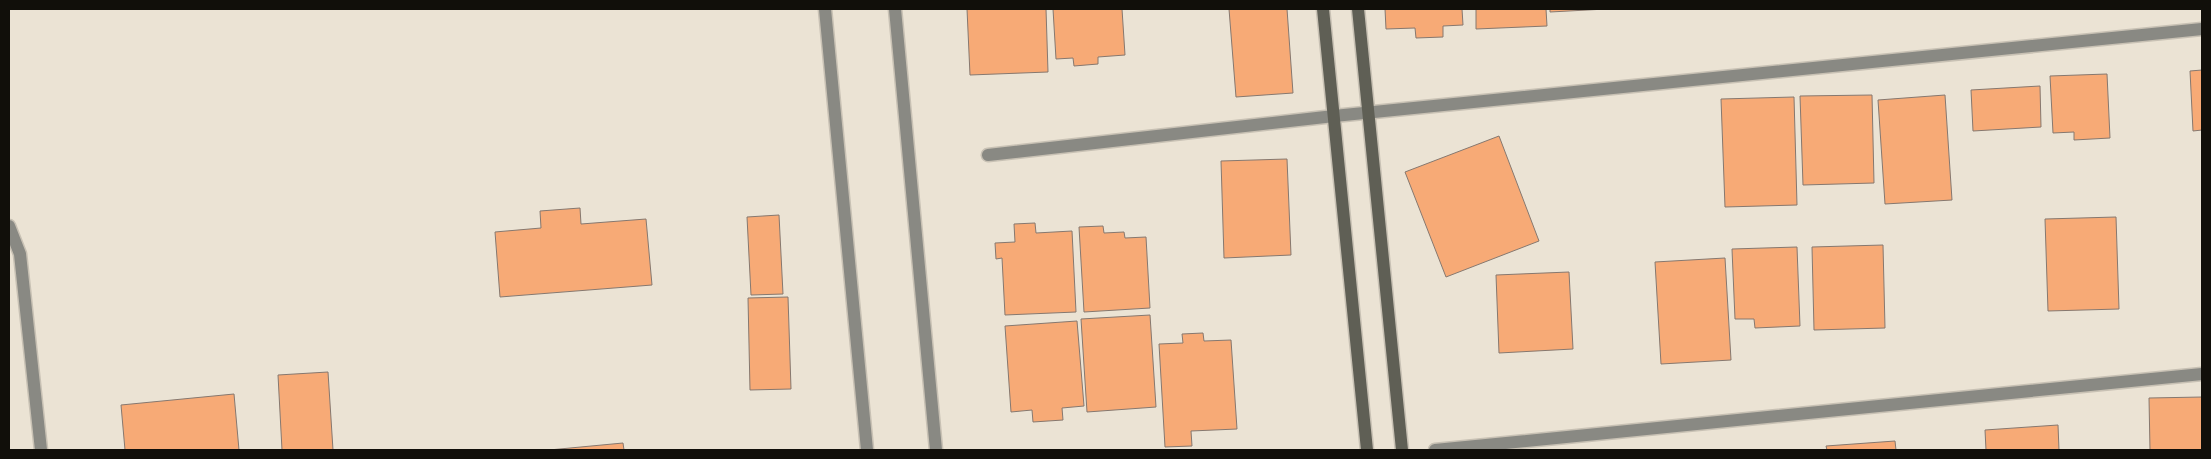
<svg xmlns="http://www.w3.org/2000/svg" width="2211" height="459" font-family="Helvetica,sans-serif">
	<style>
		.building { fill: #f7aa76; stroke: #86786f }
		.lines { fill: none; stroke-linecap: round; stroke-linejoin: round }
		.service-casing { stroke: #c8c1b4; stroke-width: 15 }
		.minor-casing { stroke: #c8c1b4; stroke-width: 15 }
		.secondary-casing { stroke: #c8c1b4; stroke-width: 15 }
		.service { stroke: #898983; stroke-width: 12 }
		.minor { stroke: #898983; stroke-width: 12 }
		.secondary { stroke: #5f5f55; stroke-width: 12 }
	</style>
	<rect width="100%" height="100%" fill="#ebe3d4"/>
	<g class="building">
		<path d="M967,9H1046L1048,72L970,75Z"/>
		<path d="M1053,9H1122L1125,55L1098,57V64L1074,66L1073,58L1056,59Z"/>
		<path d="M1229,9H1287L1293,93L1236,97Z"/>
		<path d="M1385,9H1462L1463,25L1443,26V37L1416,38L1415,28L1386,29Z"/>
		<path d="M1476,9H1546L1547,26L1476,29Z"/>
		<path d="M1550,9H1606L1550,12Z"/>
		<path d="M2202,70V130L2193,131L2190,71Z"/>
		<path d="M2107,74L2110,138L2074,140V132L2053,133L2050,76Z"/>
		<path d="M2040,86L2041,127L1973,131L1971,90Z"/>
		<path d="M1872,95L1874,183L1803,185L1800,96Z"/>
		<path d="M1945,95L1952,200L1885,204L1878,100Z"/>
		<path d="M1794,97L1797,205L1725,207L1721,99Z"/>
		<path d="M1499,136L1539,241L1446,277L1405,172Z"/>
		<path d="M1287,159L1291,255L1224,258L1221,161Z"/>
		<path d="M580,208L581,224L646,219L652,285L500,297L495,232L541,228L540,211Z"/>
		<path d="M779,215L783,294L751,295L747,217Z"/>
		<path d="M2116,217L2119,309L2048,311L2045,219Z"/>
		<path d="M1035,223L1036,233L1072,231L1076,312L1005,315L1002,258L996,259L995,243L1015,242L1014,224Z"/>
		<path d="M1103,226L1104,233L1124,232L1125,238L1146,237L1150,308L1084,312L1079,227Z"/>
		<path d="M1883,245L1885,328L1814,330L1812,247Z"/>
		<path d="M1797,247L1800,326L1755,328L1754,319H1735L1732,249Z"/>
		<path d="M1725,258L1731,360L1661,364L1655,262Z"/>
		<path d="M1569,272L1573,349L1499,353L1496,275Z"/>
		<path d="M788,297L791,389L750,390L748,298Z"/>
		<path d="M1150,315L1156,407L1087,412L1081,319Z"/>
		<path d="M1077,321L1084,406L1062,408L1063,420L1033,422L1032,410L1011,412L1005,326Z"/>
		<path d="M1203,333L1204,341L1231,340L1237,429L1191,431L1192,446L1165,447L1159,344L1183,343L1182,334Z"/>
		<path d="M328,372L333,450H282L278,375Z"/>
		<path d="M234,394L239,450H125L121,405Z"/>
		<path d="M2202,397V450H2150L2149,398Z"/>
		<path d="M2058,425L2059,450H1986L1985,430Z"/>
		<path d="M1895,441L1896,450H1827L1826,446Z"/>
		<path d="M623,443L624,450H549Z"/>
	</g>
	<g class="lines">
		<defs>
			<path id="service" d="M9,226L20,254L41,450"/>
			<g id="minor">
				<path d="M825,9L867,450"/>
				<path d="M895,9L936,450"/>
				<path d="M988,155L1334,116L2202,29"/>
				<path d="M1435,450L2202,374"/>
			</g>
			<g id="secondary">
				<path d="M1323,9L1367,450"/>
				<path d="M1358,9L1402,450"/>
			</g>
		</defs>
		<use href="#service" class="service-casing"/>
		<use href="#minor" class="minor-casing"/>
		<use href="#secondary" class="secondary-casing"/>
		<use href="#service" class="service"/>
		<use href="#minor" class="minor"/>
		<use href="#secondary" class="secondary"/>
	</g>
	<rect width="2211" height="459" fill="none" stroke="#110f0a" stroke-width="20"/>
</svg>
